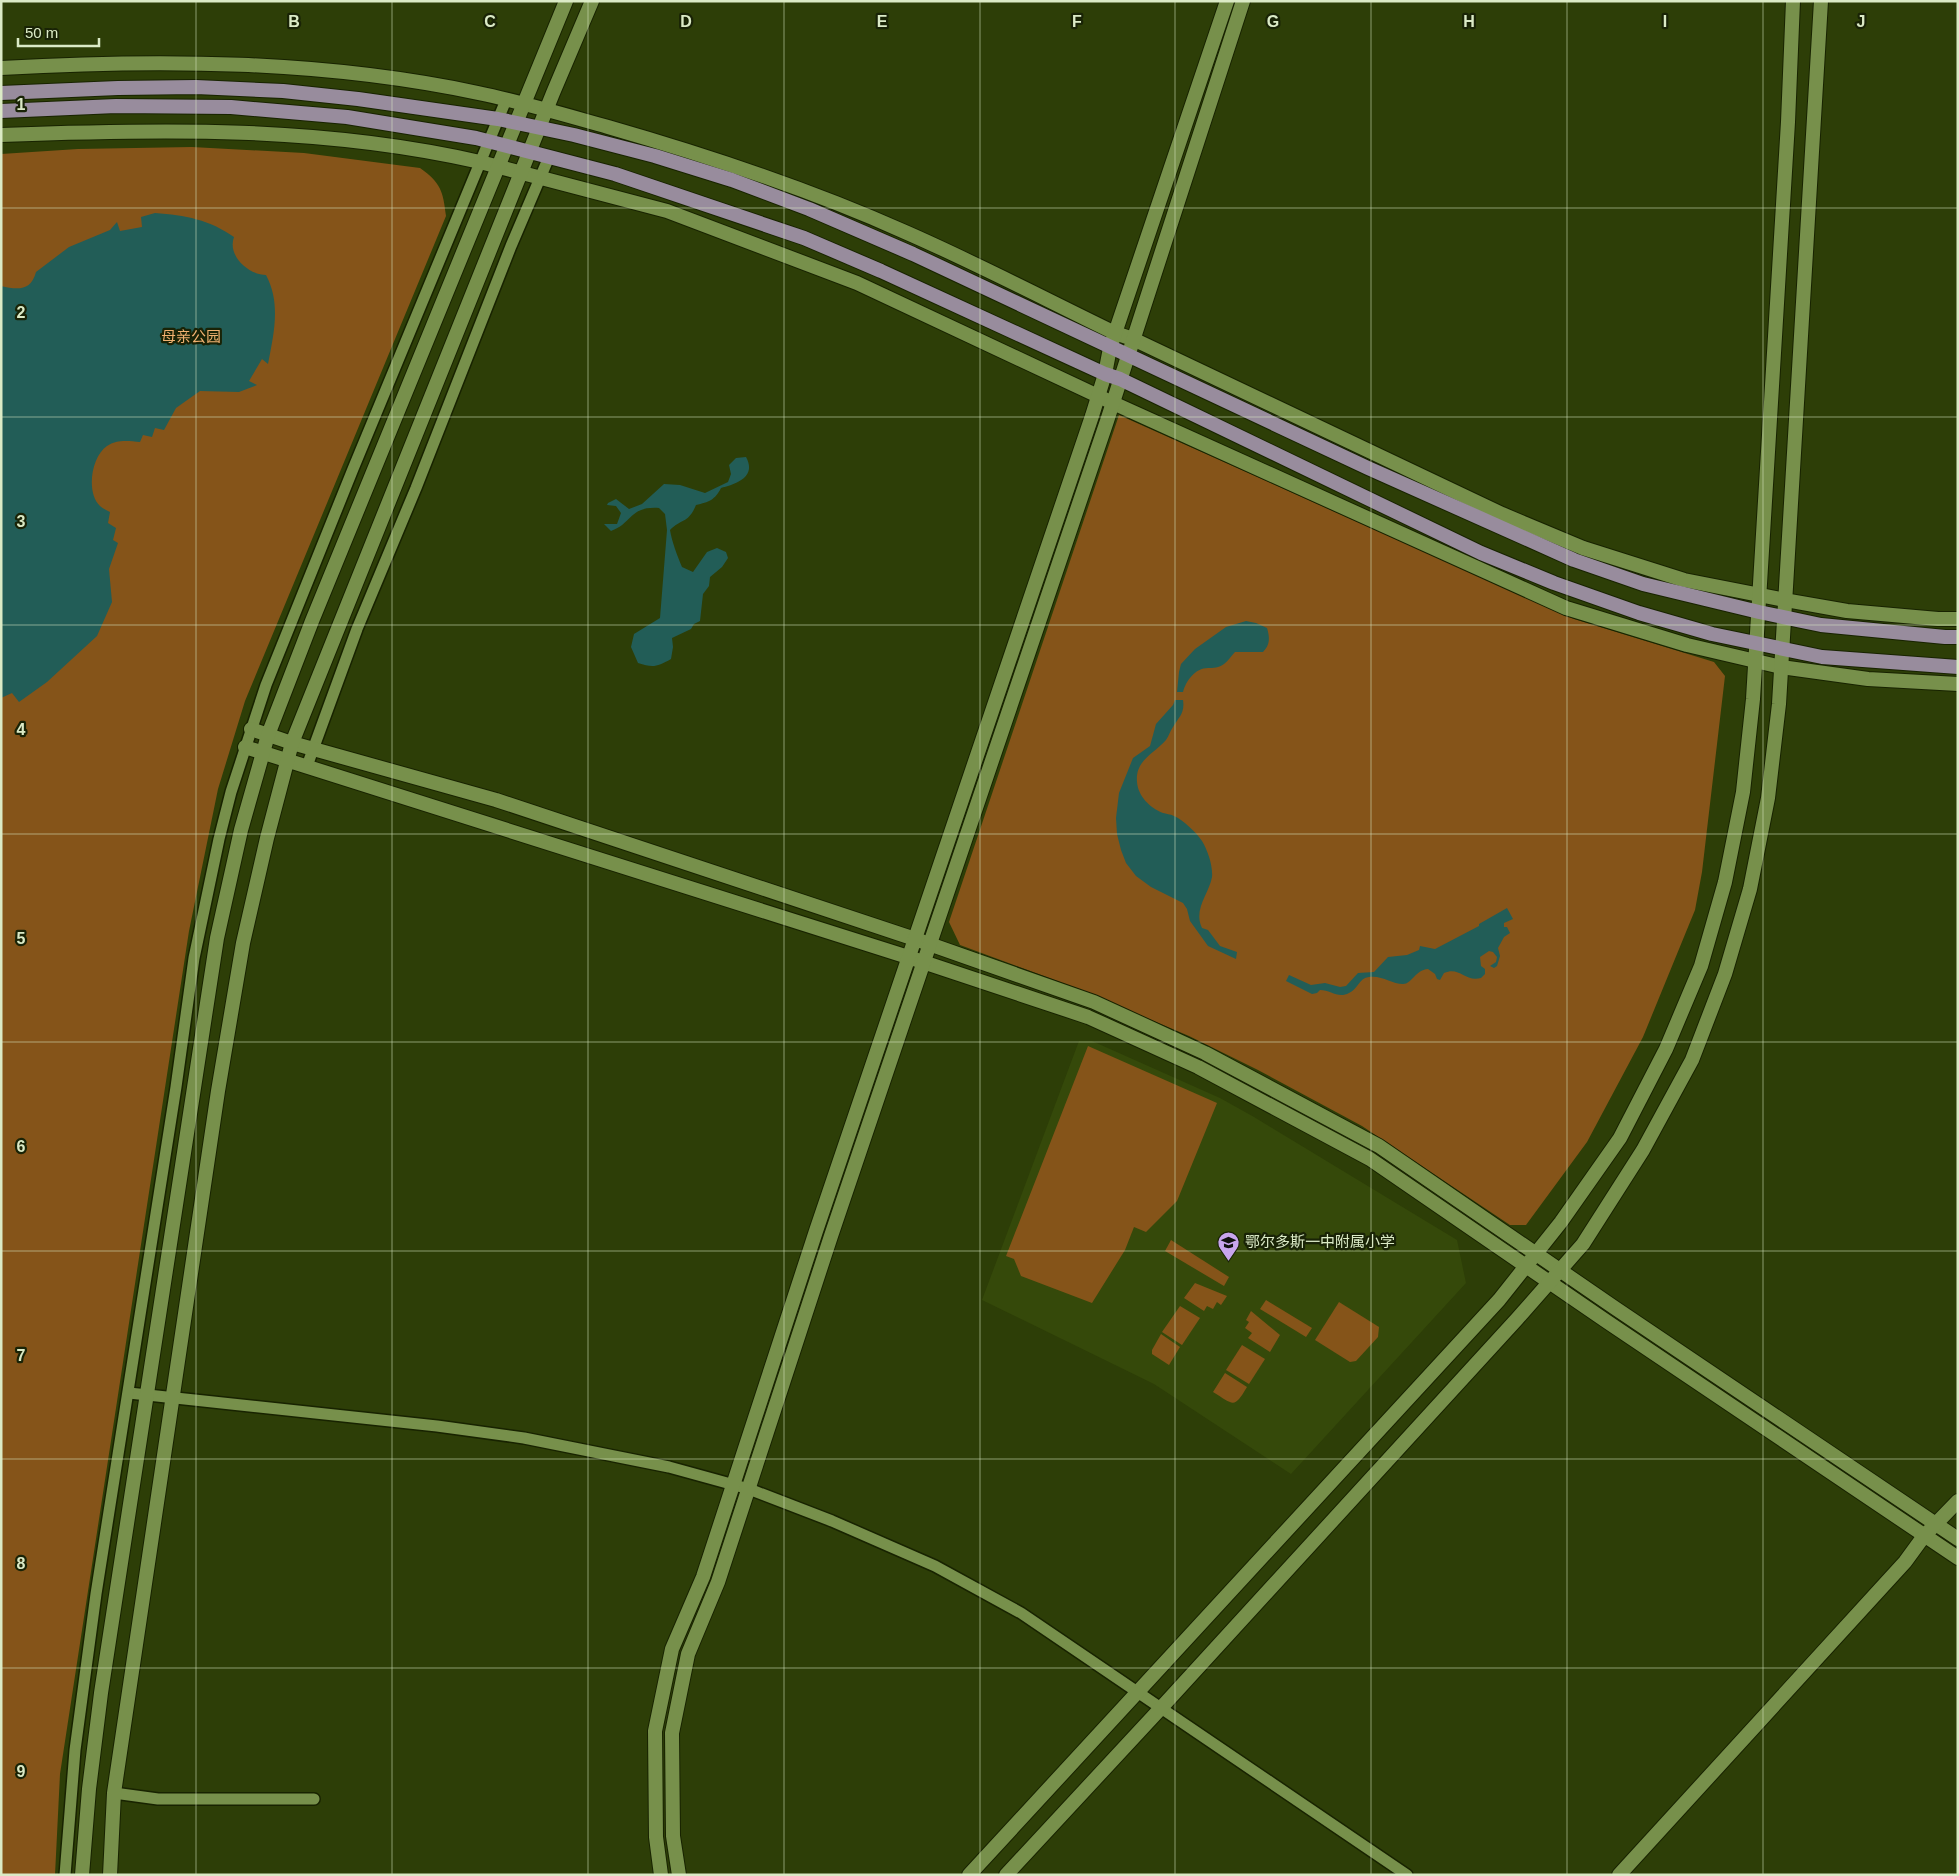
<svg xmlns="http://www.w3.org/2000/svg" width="1959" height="1876" font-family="Arial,'Noto Sans SC',sans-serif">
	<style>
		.built { fill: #35490a }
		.green { fill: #855419 }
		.water { fill: #225d57 }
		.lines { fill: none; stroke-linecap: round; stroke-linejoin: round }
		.minor-casing { stroke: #182300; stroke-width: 14 }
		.tertiary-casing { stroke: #182300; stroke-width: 16 }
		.primary-casing { stroke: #182300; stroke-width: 16 }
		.minor { stroke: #77904b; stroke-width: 11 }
		.tertiary { stroke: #77904b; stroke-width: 14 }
		.primary { stroke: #988c9d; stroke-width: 14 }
		.grid { fill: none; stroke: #dbeac6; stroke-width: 1; stroke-opacity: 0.55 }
		.labels { text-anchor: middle; stroke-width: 4.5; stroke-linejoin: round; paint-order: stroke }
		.park-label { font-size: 15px; fill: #f1b271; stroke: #192306 }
		.poi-label { font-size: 15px; fill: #dbeac6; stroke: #192306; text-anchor: start }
		.grid-label { font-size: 16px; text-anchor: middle; font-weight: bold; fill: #dbeac6; stroke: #192306; stroke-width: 4.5; stroke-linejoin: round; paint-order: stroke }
	</style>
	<rect width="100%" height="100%" fill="#2d3e07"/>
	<path class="built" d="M1079,1041H1092L1220,1098L1254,1117L1457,1240L1466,1283L1291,1474L1154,1384L982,1300Z"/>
	<g class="green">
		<path d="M192,147L304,153L420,168C441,183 443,191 446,216L245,701L218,789L189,931L60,1774L55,1875H1V154L78,149Z"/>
		<path d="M1119,415L1574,619L1714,662L1725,676L1702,872L1695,910L1643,1037L1587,1142L1526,1225H1510L1362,1126L1258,1070L1189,1036L1076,988L960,945L949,922Z"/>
		<path d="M1088,1046L1217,1103L1177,1201L1146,1232L1134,1227L1125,1250L1092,1303L1021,1276L1014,1259L1006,1256Z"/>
		<path d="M1171,1240L1229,1277L1224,1286L1165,1251Z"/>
		<path d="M1195,1283L1227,1296L1221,1305L1217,1302L1213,1309L1207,1306L1204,1311L1184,1298Z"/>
		<path d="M1266,1300L1312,1328L1306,1337L1260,1309Z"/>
		<path d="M1339,1302L1379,1327L1378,1337L1356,1361L1350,1362L1315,1340Z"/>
		<path d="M1180,1306L1200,1318L1182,1345L1162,1332Z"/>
		<path d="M1251,1311L1280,1335L1270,1352L1248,1338L1252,1333L1245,1328L1249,1322L1246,1320Z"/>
		<path d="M1161,1334L1180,1347L1169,1365L1152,1354V1350Z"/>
		<path d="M1242,1345L1265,1359L1249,1384L1226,1370Z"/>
		<path d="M1225,1373L1247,1387C1234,1409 1234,1405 1213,1392Z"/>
	</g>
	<g class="water">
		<path d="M155,213C185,215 210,220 234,237C227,256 249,275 266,275C281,303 274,333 268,364L262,359L249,381L257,385L239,392L200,391L176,408L164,430L155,428L152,437L143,435L140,442C129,441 117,439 107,446C91,457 86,493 100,506C102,508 106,510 110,512L108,523L116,528L113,540L118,543L109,569L112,602L97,636L47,682L19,702L12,693L1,698V286C18,290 31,291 36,272L69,247L110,230L117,222L120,231L142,227L141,217Z"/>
		<path d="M746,457C757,477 736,484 721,488C715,500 709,502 696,505C688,524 682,518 670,530C672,542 677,555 682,567L693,572L707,552L717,548L726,552L728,558L722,567L710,577L709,586L703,594L700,621L694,624L691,629L672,638L673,647L671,659C657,667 653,668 638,663L631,647L634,634L660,618L667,530L665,514L659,508C629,506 633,523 611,531L604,524H617L621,513L616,506L607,505L608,503L616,499L629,509L642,504L664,484L680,485L705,493L728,482L731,474L729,465L736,458Z"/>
		<path d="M1246,621L1256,623L1267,628C1270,638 1270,645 1263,652H1235C1231,656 1228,661 1224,664C1219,668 1213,668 1208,668C1195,668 1186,681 1183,692H1177L1179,672L1181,664L1195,649L1226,627Z"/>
		<path d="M1175,700H1183C1185,713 1179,717 1173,727C1170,731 1169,736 1166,740C1154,754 1135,760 1137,782C1138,796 1150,808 1163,813C1166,814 1170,814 1174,816C1183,820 1196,832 1202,841C1208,851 1213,866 1212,877C1209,894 1193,909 1202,928L1208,930L1220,946L1237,952L1236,959L1208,946L1190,921L1187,909L1183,903L1151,887L1136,876L1126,863L1121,850L1117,834L1116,818L1119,793L1133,758L1150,746L1156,724L1173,705Z"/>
		<path d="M1507,908L1513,919L1504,923V927H1507L1510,933L1504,937L1498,948L1500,956L1497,966L1494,968L1490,966L1496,962L1497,957L1493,952L1489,951L1480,957L1481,966L1485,969V974L1481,978C1464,982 1460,966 1444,973L1440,980L1437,979L1435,974L1428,969C1415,970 1412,984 1403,984C1392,984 1382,975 1369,977C1359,978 1358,989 1349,993C1338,999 1331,990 1320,990L1317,993L1312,994L1286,981L1289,975L1311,985L1325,983L1340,987L1346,986L1358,973L1374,972L1388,957L1407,955L1419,950L1420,946L1435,949L1479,926V924Z"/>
	</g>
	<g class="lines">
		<defs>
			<g id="minor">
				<path d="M307,766L357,629L416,488L511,246L549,157"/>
				<path d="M129,1393L437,1426L524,1438L669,1467L749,1489L832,1521L935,1566L1021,1613L1407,1875"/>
				<path d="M114,1793L158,1799H314"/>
				<path d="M65,1875L75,1750L96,1594L176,1087L194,958L219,839L231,792L266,685L353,469L506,100"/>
			</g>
			<g id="tertiary">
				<path d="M1,68C160,59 322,60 478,93C522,102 565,115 608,127C709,156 809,189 905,232C976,263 1045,299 1115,333L1133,339L1502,514L1583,548L1684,580L1785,600L1847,611L1938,619H1958"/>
				<path d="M1,135C162,129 322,126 480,162L667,211L857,283L1113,403L1566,608L1687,645L1781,667L1868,679L1958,684"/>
				<path d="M251,729L292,743L496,800L915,939L1094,1002L1205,1053L1379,1146L1615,1308L1958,1539"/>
				<path d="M245,747L908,957L1088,1017L1198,1067L1370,1159L1606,1321L1958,1558"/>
				<path d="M82,1875L89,1789L101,1693L217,938L241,830L268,735L312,621L566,1"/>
				<path d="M110,1875L114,1793L218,1091L243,943L267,838L292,743L553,93L592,1"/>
				<path d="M661,1875L656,1837L655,1731L672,1649L703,1577L816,1231L1092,416L1105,374L1110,348L1227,1"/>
				<path d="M679,1875L673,1836L672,1733L688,1654L718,1582L831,1236L1107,421L1243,1"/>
				<path d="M969,1875L1499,1300L1561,1222L1620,1138L1666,1049L1701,966L1725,882L1743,792L1753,699L1788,122L1793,1"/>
				<path d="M1006,1875L1161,1708L1517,1319L1583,1244L1643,1150L1692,1060L1725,974L1750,889L1768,798L1779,704L1821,1"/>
				<path d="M1619,1875L1905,1562L1924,1536L1958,1501"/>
			</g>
			<g id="primary">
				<path d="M1,93L118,88L196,87L283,91L358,99L498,119L574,135L655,156L732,180L809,209L913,254L1368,468L1574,560L1643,584L1759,612L1821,625L1945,637H1958"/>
				<path d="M1,111L116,106L231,107L347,117L476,138L615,174L804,238L881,271L1105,374L1120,379L1481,553L1554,583L1639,613L1712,634L1822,657L1958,667"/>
			</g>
		</defs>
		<use href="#minor" class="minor-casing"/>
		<use href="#tertiary" class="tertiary-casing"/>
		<use href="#primary" class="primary-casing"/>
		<use href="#minor" class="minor"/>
		<use href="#tertiary" class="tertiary"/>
		<use href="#primary" class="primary"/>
	</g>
	<path class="grid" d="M196,1V1875M392,1V1875M588,1V1875M784,1V1875M980,1V1875M1175,1V1875M1371,1V1875M1567,1V1875M1763,1V1875M1,208H1958M1,417H1958M1,625H1958M1,834H1958M1,1042H1958M1,1251H1958M1,1459H1958M1,1668H1958"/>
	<defs>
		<symbol id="school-pin" viewBox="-11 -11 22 30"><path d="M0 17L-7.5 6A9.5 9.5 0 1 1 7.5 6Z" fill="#c8a5ee" stroke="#192306"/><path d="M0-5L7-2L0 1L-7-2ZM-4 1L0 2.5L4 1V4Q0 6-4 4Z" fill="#111"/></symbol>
	</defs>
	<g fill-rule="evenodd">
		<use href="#school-pin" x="1216" y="1230" width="25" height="34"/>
	</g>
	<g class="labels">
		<g class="park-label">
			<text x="191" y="342">母亲公园</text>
		</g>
		<g class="poi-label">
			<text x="1245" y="1247">鄂尔多斯一中附属小学</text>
		</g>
	</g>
	<g class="grid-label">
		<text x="294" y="27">B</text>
		<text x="490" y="27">C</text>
		<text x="686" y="27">D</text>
		<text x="882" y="27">E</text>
		<text x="1077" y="27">F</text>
		<text x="1273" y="27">G</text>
		<text x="1469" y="27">H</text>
		<text x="1665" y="27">I</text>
		<text x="1861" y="27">J</text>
		<text x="21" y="110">1</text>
		<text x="21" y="318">2</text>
		<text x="21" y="527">3</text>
		<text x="21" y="735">4</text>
		<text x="21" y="944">5</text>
		<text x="21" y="1152">6</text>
		<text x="21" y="1361">7</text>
		<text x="21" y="1569">8</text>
		<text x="21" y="1777">9</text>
	</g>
	<rect width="1959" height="1876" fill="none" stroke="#dbeac6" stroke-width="5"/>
	<path d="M18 38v8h81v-8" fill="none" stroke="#dbeac6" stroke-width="2.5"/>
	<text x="25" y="38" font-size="15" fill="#dbeac6" stroke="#192306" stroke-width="4" paint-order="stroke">50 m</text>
</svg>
